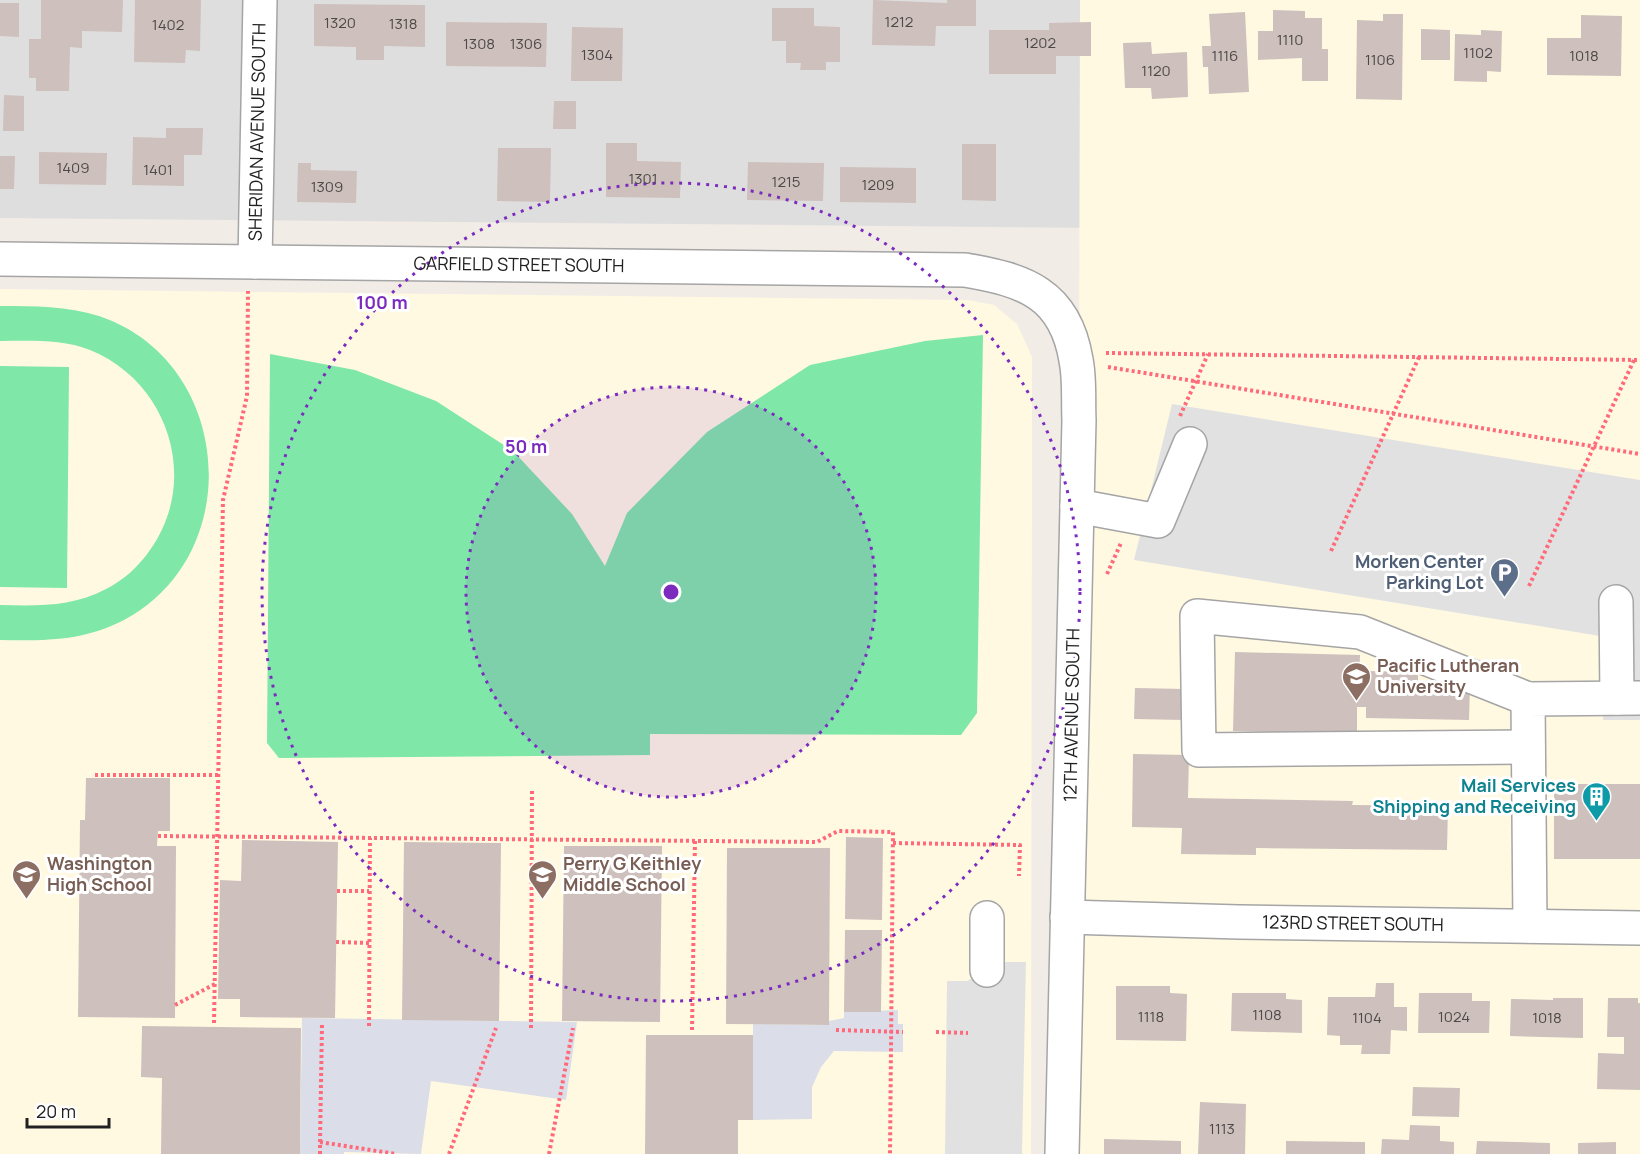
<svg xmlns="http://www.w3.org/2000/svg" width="1640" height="1154" font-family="Manrope,sans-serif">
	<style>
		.residential { fill: #dfdede }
		.education { fill: #fff9e2 }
		.pitch { fill: #7fe7a8 }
		.parking { fill: #e1e1e1 }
		.plaza { fill: #dbdde8 }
		.building { fill: #cec0bc }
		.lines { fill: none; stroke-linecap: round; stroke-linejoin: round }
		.minor-casing { stroke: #a5a5a5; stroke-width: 36 }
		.path { stroke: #ff6a7b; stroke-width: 4; stroke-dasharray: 3 3; stroke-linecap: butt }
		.minor { stroke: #fff; stroke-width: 33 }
		.ring { fill: none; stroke: #7b2cbf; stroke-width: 3; stroke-dasharray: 3 6 }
		.labels { text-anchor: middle; stroke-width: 6; stroke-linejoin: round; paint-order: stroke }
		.number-label { font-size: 15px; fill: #4c4948 }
		.street-label { font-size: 18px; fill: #212121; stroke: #fff }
		.service-label { font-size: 18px; font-weight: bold; fill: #4e5e75; stroke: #fff; text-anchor: end }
		.education-label { font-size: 18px; font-weight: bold; fill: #785e54; stroke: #fff; text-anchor: start }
		.culture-label { font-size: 18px; font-weight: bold; fill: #0d838f; stroke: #fff; text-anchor: end }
		.centre { fill: #7b2cbf; stroke: #fff; stroke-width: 3 }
		.ring-label { font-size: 18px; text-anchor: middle; font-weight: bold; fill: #7b2cbf; stroke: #fff; stroke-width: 6; stroke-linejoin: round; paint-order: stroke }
	</style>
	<rect width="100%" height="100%" fill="#f2ece7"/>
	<path class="residential" d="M0,0H1640L1112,228L0,218Z"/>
	<g class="education">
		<path d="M1080,0H1640V1154H1062L1079,420Z"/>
		<path d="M0,289L968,300L994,305L1017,324L1032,357L1031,1154H0Z"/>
	</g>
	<g class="pitch">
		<path d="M0,306C34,306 67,306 99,316C233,361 248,554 124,620C84,641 44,641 0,640V605C37,606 72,607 106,589C124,580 139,566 150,550C200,480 169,382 90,350C62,339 30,341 0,341Z"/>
		<path d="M983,335L977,713L961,735L650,734V755L279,758L267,743L270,354L355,370L436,401L513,451L572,514L605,566L627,513L707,432L810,365L925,341Z"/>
		<path d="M0,366L69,367L67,588L0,587Z"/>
	</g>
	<g class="parking">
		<path d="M1172,404L1640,480V720H1603L1606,637L1134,560Z"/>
		<path d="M1001,962H1026L1022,1154H945L947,981H967Z"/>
	</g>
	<g class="plaza">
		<path d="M898,1010V1024H903V1052L834,1051L821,1067L812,1087V1119L753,1120V1024L828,1025L829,1021L844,1018V1012Z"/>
		<path d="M302,1018L577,1022L566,1100L431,1081L421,1154L344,1152V1154H300Z"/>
	</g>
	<g class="building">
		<path d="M41,0H123L122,32L82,31V48L70,47L69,91H36V78H29V39H41Z"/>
		<path d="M135,0H201L200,51L186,50L185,63L134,62Z"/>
		<path d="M873,0L947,3V0H976V26H936L935,46L872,45Z"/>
		<path d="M0,3H19V37L0,36Z"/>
		<path d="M314,4L425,5V47L384,46V60H356V47L314,46Z"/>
		<path d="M772,8H814V26L840,27V62H826V70H800L801,63H786V41H772Z"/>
		<path d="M1273,10L1305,11V18H1322V49H1328V81H1302V58L1258,60V31H1273Z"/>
		<path d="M1245,12L1249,92L1209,94L1208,67H1203L1202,46H1211L1209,14Z"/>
		<path d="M1383,14H1403L1402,100L1356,99L1357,20L1383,21Z"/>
		<path d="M1581,15L1622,16L1621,76L1547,75V38H1581Z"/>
		<path d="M446,22L547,23L546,67L446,66Z"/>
		<path d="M1091,22V56H1056V74H989V30H1049V23Z"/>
		<path d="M572,27L623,28L622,81H571Z"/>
		<path d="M1421,29L1450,30V60H1421Z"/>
		<path d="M1481,30L1502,31L1501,72L1487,71V82L1454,81L1455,34L1481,35Z"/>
		<path d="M1151,42L1152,54L1187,52L1188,97L1152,99L1151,88H1125L1123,43Z"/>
		<path d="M4,95L24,96V131H3Z"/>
		<path d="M554,101H576V129H553Z"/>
		<path d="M166,128H203L202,155H184V186L132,185L133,137L166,138Z"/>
		<path d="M606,143H637V161L681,162L680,198L606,197Z"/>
		<path d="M962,144H996V201L962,200Z"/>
		<path d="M498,148H551L550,202L497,201Z"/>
		<path d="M39,152L107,153L106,185L39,184Z"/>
		<path d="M0,156H15L14,189H0Z"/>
		<path d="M748,162L824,163L823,201L747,200Z"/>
		<path d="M298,163H311V170L357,171L356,203L297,202Z"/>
		<path d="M840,167L916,168V203L840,202Z"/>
		<path d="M1235,652L1360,655L1359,681H1366V671L1418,672V684L1470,685L1469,720L1366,718V707H1357V734L1233,731Z"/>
		<path d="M1135,688L1185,689L1184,720L1134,719Z"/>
		<path d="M1133,754L1189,755L1188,798L1353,801L1352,805L1448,806L1447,850L1256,848V855L1181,854L1182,828L1132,827Z"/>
		<path d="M86,778H170V831H158L157,846H176L175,1018L78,1017L80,820H85Z"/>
		<rect x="1554" y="784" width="86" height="75"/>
		<path d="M846,837L883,838L882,920L845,919Z"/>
		<path d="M242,840L338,842L335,1018L240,1017V999H218L220,880L241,881Z"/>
		<path d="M404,842L501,843L499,1021L402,1020Z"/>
		<path d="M564,846H662L660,1022L562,1021Z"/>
		<path d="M727,848H830L829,1025L726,1024Z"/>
		<path d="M845,930H882L881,1012H844Z"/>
		<path d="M1376,983H1394V1007H1407V1031L1391,1030L1390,1054H1361L1362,1045H1340V1036L1327,1035L1328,997H1375Z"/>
		<path d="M1116,986H1170V993L1187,994L1186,1041L1116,1040Z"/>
		<path d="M1232,993H1286V999L1302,1000V1033L1231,1031Z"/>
		<path d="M1419,993H1472V1001H1490L1489,1033H1418Z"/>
		<path d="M1553,998H1583V1038L1510,1036L1511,999L1553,1000Z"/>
		<path d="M1608,998H1638V1003H1640V1090L1597,1089L1598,1053L1624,1054V1037H1607Z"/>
		<path d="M142,1026L301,1028L300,1154H161L162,1078L141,1077Z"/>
		<path d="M646,1035H753V1120H738V1154H645Z"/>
		<path d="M1413,1087L1460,1088L1459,1117L1412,1116Z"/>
		<path d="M1200,1102L1246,1104L1245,1154H1198Z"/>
		<path d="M1410,1125L1440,1126V1141L1454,1142V1154H1381L1382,1139L1409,1140Z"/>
		<path d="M1104,1139L1181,1141V1154H1104Z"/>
		<path d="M1286,1141L1365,1142V1154H1286Z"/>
		<path d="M1477,1141L1550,1143V1154H1476Z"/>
		<path d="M1616,1142V1154H1578V1143Z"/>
	</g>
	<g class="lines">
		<defs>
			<g id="minor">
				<path id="s1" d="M0,259L965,270C1024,280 1065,293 1076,360C1080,379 1078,400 1079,420L1062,1154"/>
				<path id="s2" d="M255,262L260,0"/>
				<path d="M1077,506L1158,521L1190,444"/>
				<path d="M1616,602L1617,698"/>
				<path d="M1528,699L1360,632L1197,616L1199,750L1528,747"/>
				<path id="s3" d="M1067,917L1239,922L1640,928"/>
				<path d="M1530,926L1528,699L1640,698"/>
				<path d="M987,970V918"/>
			</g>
		</defs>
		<use href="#minor" class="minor-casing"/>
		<g class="path">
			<path d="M1106,353L1640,360"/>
			<path d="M1108,367L1640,454"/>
			<path d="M1180,416L1208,354"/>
			<path d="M1331,551L1419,357"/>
			<path d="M1107,574L1121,543"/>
			<path d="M1529,586L1634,360"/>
			<path d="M95,775H218"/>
			<path d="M158,836L817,842L838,831L893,832L890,1154"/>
			<path d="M893,843L1020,845L1019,876"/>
			<path d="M337,891H369"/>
			<path d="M336,942L369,943"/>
			<path d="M175,1005L215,984"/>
			<path d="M214,1023L223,500L247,396L248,291"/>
			<path d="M369,1026L370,838"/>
			<path d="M531,1028L532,790"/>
			<path d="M692,1030L695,841"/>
			<path d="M836,1030L903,1032"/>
			<path d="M936,1032L968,1033"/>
			<path d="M320,1142L322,1025"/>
			<path d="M320,1154V1142L396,1154"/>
			<path d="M449,1154L496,1028"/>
			<path d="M549,1154L573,1028"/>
		</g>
		<use href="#minor" class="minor"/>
	</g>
	<circle cx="671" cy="592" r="205" fill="#7b2cbf" fill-opacity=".12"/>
	<g class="ring">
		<circle cx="671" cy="592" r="205"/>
		<circle cx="671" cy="592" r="409"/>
	</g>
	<defs>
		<symbol id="parking-pin" viewBox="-11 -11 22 30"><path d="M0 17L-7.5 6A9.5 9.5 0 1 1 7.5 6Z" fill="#5c6f8a" stroke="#fff"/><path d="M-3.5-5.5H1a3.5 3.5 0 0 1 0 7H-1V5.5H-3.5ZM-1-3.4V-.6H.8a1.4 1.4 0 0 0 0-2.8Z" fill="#fff"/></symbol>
		<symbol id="university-pin" viewBox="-11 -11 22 30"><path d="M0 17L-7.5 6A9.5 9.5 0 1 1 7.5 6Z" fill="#8d6e63" stroke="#fff"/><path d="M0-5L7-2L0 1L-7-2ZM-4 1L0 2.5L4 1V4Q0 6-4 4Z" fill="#fff"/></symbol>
		<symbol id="building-pin" viewBox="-11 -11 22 30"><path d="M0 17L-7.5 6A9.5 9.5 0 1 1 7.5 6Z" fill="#0f9aa8" stroke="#fff"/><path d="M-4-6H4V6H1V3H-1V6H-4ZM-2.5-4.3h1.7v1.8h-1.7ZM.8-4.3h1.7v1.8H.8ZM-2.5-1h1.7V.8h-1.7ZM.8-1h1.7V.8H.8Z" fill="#fff"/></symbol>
		<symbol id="school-pin" viewBox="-11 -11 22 30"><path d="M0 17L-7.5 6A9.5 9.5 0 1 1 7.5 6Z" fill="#8d6e63" stroke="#fff"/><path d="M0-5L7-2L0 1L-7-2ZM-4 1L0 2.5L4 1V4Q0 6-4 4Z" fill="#fff"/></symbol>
	</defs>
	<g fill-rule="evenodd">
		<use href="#parking-pin" x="1488" y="556" width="33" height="45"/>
		<use href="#university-pin" x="1340" y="660" width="33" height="45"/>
		<use href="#building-pin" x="1580" y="780" width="33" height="45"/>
		<use href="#school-pin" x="10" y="858" width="33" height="45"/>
		<use href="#school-pin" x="526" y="858" width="33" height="45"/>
	</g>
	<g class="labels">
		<g class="number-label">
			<text x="899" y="27">1212</text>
			<text x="340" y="28">1320</text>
			<text x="403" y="29">1318</text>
			<text x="168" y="30">1402</text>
			<text x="1290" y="45">1110</text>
			<text x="1040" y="48">1202</text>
			<text x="479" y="49">1308</text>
			<text x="526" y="49">1306</text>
			<text x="1478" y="58">1102</text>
			<text x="597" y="60">1304</text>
			<text x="1225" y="61">1116</text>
			<text x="1584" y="61">1018</text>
			<text x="1380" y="65">1106</text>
			<text x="1156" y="76">1120</text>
			<text x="73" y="173">1409</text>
			<text x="158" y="175">1401</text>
			<text x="643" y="184">1301</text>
			<text x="786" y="187">1215</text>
			<text x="878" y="190">1209</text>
			<text x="327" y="192">1309</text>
			<text x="1267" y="1020">1108</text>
			<text x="1151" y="1022">1118</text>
			<text x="1454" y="1022">1024</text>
			<text x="1367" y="1023">1104</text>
			<text x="1547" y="1023">1018</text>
			<text x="1222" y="1134">1113</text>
		</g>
		<g class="street-label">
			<text dy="6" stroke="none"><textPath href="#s2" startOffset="130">SHERIDAN AVENUE SOUTH</textPath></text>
			<text dy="6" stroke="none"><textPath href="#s1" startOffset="519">GARFIELD STREET SOUTH</textPath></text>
			<text transform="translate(1072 715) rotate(-89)" y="6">12TH AVENUE SOUTH</text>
			<text dy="6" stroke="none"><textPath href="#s3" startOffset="286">123RD STREET SOUTH</textPath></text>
		</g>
		<g class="service-label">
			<text x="1484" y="568">Morken Center<tspan x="1484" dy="21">Parking Lot</tspan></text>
		</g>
		<g class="education-label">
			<text x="1377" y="672">Pacific Lutheran<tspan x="1377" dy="21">University</tspan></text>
			<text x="47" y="870">Washington<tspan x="47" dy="21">High School</tspan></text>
			<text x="563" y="870">Perry G Keithley<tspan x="563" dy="21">Middle School</tspan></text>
		</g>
		<g class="culture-label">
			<text x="1576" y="792">Mail Services<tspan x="1576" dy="21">Shipping and Receiving</tspan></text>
		</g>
	</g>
	<circle cx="671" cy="592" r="9" class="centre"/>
	<g class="ring-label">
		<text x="382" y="309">100 m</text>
		<text x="526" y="453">50 m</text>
	</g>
	<path d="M27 1118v9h82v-9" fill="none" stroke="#212121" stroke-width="3"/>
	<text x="36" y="1118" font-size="18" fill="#212121" stroke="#ffffff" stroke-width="4.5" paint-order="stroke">20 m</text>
</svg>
